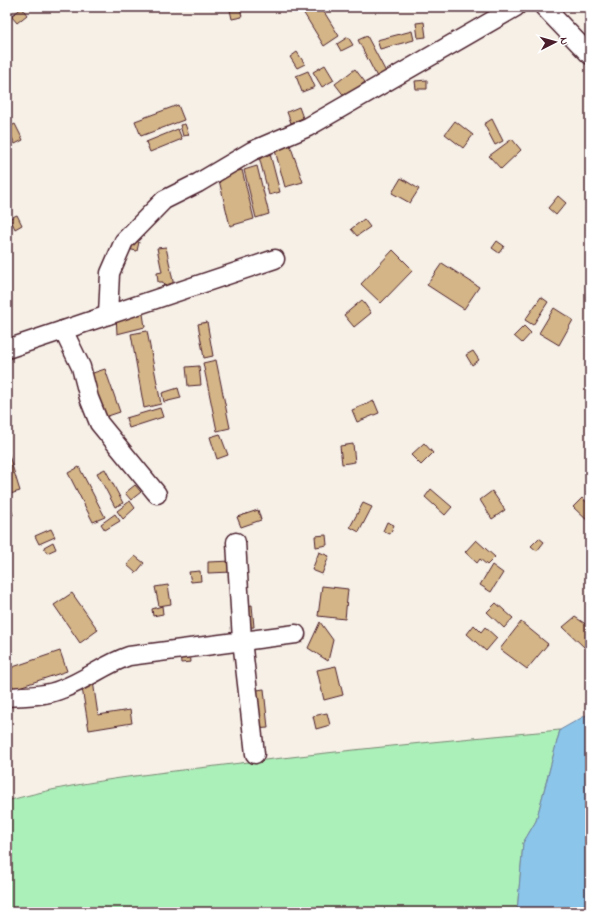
<svg xmlns="http://www.w3.org/2000/svg" width="597" height="919" font-family="'Indie Flower',sans-serif">
	<style>
		.green { fill: #abefb9; stroke: #7a8772 }
		.water { fill: #8bc5ea; stroke: #71839e }
		.building { fill: #d3b587; stroke: #4a1f2b }
		.lines { fill: none; stroke-linecap: round; stroke-linejoin: round }
		.minor-casing { stroke: #4a1f2b; stroke-width: 21 }
		.minor { stroke: #fff; stroke-width: 18 }
	</style>
	<rect width="100%" height="100%" fill="#f6f0e7"/>
	<filter id="ink" filterUnits="userSpaceOnUse"><feTurbulence type="fractalNoise" baseFrequency=".025" numOctaves="2"/><feDisplacementMap in="SourceGraphic" scale="8" xChannelSelector="R" yChannelSelector="G"/><feConvolveMatrix kernelMatrix="1 2 1 2 8 2 1 2 1" color-interpolation-filters="sRGB"/></filter>
	<g filter="url(#ink)">
		<path class="green" d="M560,730L536,821L523,843L517,912H7V801C77,781 151,774 224,765C336,751 448,740 560,730Z"/>
		<path class="water" d="M590,713V912H517L523,843L536,821L560,730Z"/>
		<g class="building">
			<path d="M240,7L242,17L232,19L230,10Z"/>
			<path d="M300,7H321L339,36L324,46Z"/>
			<path d="M22,8L27,15L17,23L11,16Z"/>
			<path d="M424,22L426,37L418,38L416,23Z"/>
			<path d="M412,31L414,40L380,49L377,40Z"/>
			<path d="M367,36L387,74L378,79L358,40Z"/>
			<path d="M348,37L353,45L341,51L337,44Z"/>
			<path d="M297,52L305,64L297,68L290,57Z"/>
			<path d="M325,65L334,80L322,87L313,72Z"/>
			<path d="M355,69L365,82L345,97L335,84Z"/>
			<path d="M308,71L315,87L302,92L296,76Z"/>
			<path d="M427,80V89H416L415,81Z"/>
			<path d="M178,105L184,120L141,136L135,121Z"/>
			<path d="M299,107L303,118L291,123L287,112Z"/>
			<path d="M492,119L503,141L495,145L484,124Z"/>
			<path d="M455,121L473,135L463,148L445,134Z"/>
			<path d="M15,124L23,140L15,144L7,128Z"/>
			<path d="M185,124L189,135L183,136L180,125Z"/>
			<path d="M178,129L182,139L150,152L146,142Z"/>
			<path d="M288,139L303,182L285,187L273,143Z"/>
			<path d="M512,139L521,150L501,169L489,156Z"/>
			<path d="M269,150L280,192L269,195L258,153Z"/>
			<path d="M257,166L269,214L256,218L244,170Z"/>
			<path d="M242,170L254,219L230,226L218,176Z"/>
			<path d="M401,178L419,189L410,203L392,193Z"/>
			<path d="M558,196L566,203L556,215L548,208Z"/>
			<path d="M17,215L22,225L15,229L10,218Z"/>
			<path d="M364,219L370,227L357,236L351,229Z"/>
			<path d="M129,240L139,242L137,251L127,249Z"/>
			<path d="M497,241L504,246L499,253L492,248Z"/>
			<path d="M166,247L175,291L165,293L163,282H158L157,273L162,272L157,248Z"/>
			<path d="M393,250L413,270L381,303L361,284Z"/>
			<path d="M442,263L479,287L464,309L427,285Z"/>
			<path d="M541,297L548,302L533,325L525,320Z"/>
			<path d="M362,300L371,313L354,327L344,315Z"/>
			<path d="M142,307L145,327L117,334L116,316Z"/>
			<path d="M554,308L573,320L559,345L539,333Z"/>
			<path d="M207,322L213,356L204,358L198,324Z"/>
			<path d="M524,326L531,333L522,343L514,336Z"/>
			<path d="M147,331L161,404L144,408L131,334Z"/>
			<path d="M473,351L479,360L472,365L466,355Z"/>
			<path d="M216,360L230,428L217,431L203,363Z"/>
			<path d="M199,366L201,385L188,386L186,367Z"/>
			<path d="M105,369L120,412L102,418L87,375Z"/>
			<path d="M178,388L181,398L164,402L162,393Z"/>
			<path d="M374,401L379,413L357,422L352,410Z"/>
			<path d="M160,408L163,417L129,428L126,418Z"/>
			<path d="M220,434L228,455L217,459L210,437Z"/>
			<path d="M424,443L433,453L421,465L411,455Z"/>
			<path d="M353,444L355,462L342,464L340,446Z"/>
			<path d="M7,449L20,491L7,495Z"/>
			<path d="M79,467L105,517L93,522L68,473Z"/>
			<path d="M105,469L123,503L115,507L97,473Z"/>
			<path d="M135,485L141,492L131,500L125,493Z"/>
			<path d="M431,489L452,507L445,515L425,497Z"/>
			<path d="M492,491L505,510L492,519L480,500Z"/>
			<path d="M582,498L590,505V523L573,507Z"/>
			<path d="M8,500L13,515L7,517V501Z"/>
			<path d="M130,501L135,508L123,519L117,511Z"/>
			<path d="M363,503L372,507L359,532L350,527Z"/>
			<path d="M258,510L261,520L241,527L237,517Z"/>
			<path d="M115,514L120,521L105,530L101,524Z"/>
			<path d="M387,522L394,525L390,534L383,531Z"/>
			<path d="M51,529L55,537L39,544L35,536Z"/>
			<path d="M326,535L327,545L316,547L315,536Z"/>
			<path d="M539,538L544,542L537,551L531,546Z"/>
			<path d="M476,540L495,557L487,565L480,559L477,563L465,552Z"/>
			<path d="M53,542L56,549L47,553L44,547Z"/>
			<path d="M319,552L329,556L322,574L312,570Z"/>
			<path d="M135,556L144,563L136,573L127,565Z"/>
			<path d="M232,561L233,572L208,573V562Z"/>
			<path d="M492,565L503,573L491,592L480,585Z"/>
			<path d="M200,571L201,581L191,582L189,572Z"/>
			<path d="M168,585L171,604L159,606L155,587Z"/>
			<path d="M322,586L348,589L345,619L318,616Z"/>
			<path d="M72,593L98,630L80,643L54,605Z"/>
			<path d="M496,603L513,618L504,628L487,612Z"/>
			<path d="M252,605L254,627L243,628L241,607Z"/>
			<path d="M162,606L163,614L153,616L152,609Z"/>
			<path d="M575,617L590,627V642L585,648L563,627Z"/>
			<path d="M320,622L333,640L328,661L308,648Z"/>
			<path d="M521,622L548,644L527,669L500,649Z"/>
			<path d="M474,625L481,632L485,627L497,638L486,651L467,634Z"/>
			<path d="M190,650L191,662L181,663L180,651Z"/>
			<path d="M60,651L67,671L13,689L7,669Z"/>
			<path d="M336,666L343,695L324,700L317,670Z"/>
			<path d="M93,681L98,715L130,710L132,723L89,730L81,682Z"/>
			<path d="M264,689L268,728L254,729L250,691Z"/>
			<path d="M327,713L330,725L316,729L313,716Z"/>
		</g>
		<g class="lines">
			<defs>
				<g id="minor">
					<path d="M544,7L590,55"/>
					<path d="M108,315L110,273L124,241L164,200L198,183L252,151L308,127L516,7"/>
					<path d="M63,330L81,367L89,398L99,423L157,494"/>
					<path d="M7,349L275,259"/>
					<path d="M236,542L242,640L255,754"/>
					<path d="M7,697C25,696 46,696 62,689C86,680 105,664 129,656L296,634"/>
				</g>
			</defs>
			<use href="#minor" class="minor-casing"/>
			<use href="#minor" class="minor"/>
		</g>
	</g>
	<rect width="597" height="919" fill="none" stroke="#fff" stroke-width="24"/>
	<rect x="12" y="12" width="573" height="895" fill="none" stroke="#4a1f2b" stroke-width="1.5" filter="url(#ink)"/>
	<g transform="translate(555 42) rotate(84)" stroke="#ffffff" stroke-width="3" paint-order="stroke">
	<path d="M0-3L7 15L0 10L-7 15Z" fill="#4a1f2b"/>
	<text y="-6" font-size="11" font-weight="bold" text-anchor="middle" fill="#4a1f2b">N</text>
	</g>
</svg>
